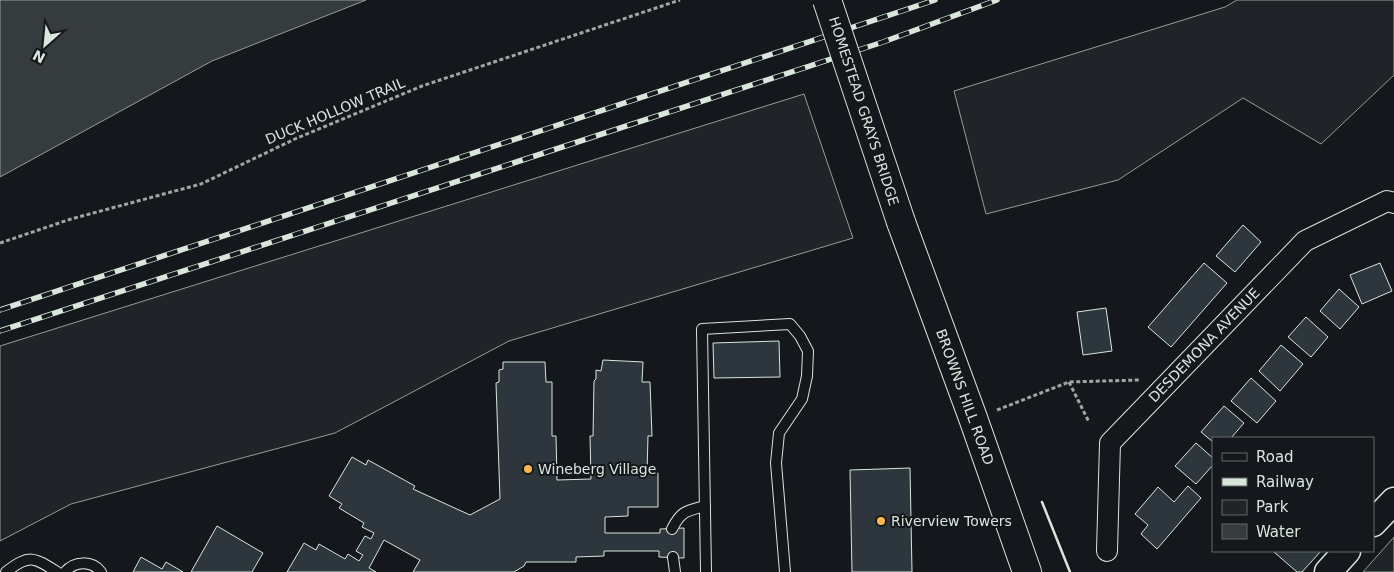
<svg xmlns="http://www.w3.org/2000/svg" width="1394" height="572" font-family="'DejaVu Sans',sans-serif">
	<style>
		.green { fill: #202428; stroke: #939e99 }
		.water { fill: #363b3e; stroke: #939e99 }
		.building { fill: #2c363c; stroke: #d8e6dc }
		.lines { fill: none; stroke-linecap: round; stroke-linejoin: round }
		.service-casing { stroke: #d8e6dc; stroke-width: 12 }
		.minor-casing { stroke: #d8e6dc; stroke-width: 22 }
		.tertiary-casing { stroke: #d8e6dc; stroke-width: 29 }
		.primary-casing { stroke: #d8e6dc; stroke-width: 30 }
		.path { stroke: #9da8a2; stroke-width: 3; stroke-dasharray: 4 2.5; stroke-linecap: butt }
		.service { stroke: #14181c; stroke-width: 10 }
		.minor { stroke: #14181c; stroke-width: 20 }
		.tertiary { stroke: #14181c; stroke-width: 26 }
		.primary { stroke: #14181c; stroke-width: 28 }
		.rail-casing { stroke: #d8e6dc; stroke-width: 5.5 }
		.rail { stroke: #14181c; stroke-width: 4; stroke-dasharray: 11; stroke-linecap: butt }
		.primary-bridge-casing { stroke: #d8e6dc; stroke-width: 30; stroke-linecap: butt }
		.primary-bridge { stroke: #14181c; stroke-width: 28 }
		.wall { stroke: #d8e6dc; stroke-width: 2.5 }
		.poi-dot { fill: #ffb74d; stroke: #14181c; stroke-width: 2 }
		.labels { text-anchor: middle; stroke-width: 4; stroke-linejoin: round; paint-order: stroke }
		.street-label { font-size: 14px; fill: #d8e6dc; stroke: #14181c }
		.poi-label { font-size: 14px; fill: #d8e6dc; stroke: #14181c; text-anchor: start }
	</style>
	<rect width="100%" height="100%" fill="#14181c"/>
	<g class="green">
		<path d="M1237,0H1394V75L1321,144L1243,98L1118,180L986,214L954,91L1225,7Z"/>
		<path d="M804,94L853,238L509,341L335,433L71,504L0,541V346Z"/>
		<path d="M1394,537V572H1363Z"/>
	</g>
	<path class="water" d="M0,0H366L212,61L0,177Z"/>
	<g class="building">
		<path d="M1243,225L1261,242L1235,272L1216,256Z"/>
		<path d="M1204,263L1227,283L1171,347L1148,327Z"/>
		<path d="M1380,263L1392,291L1362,304L1350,275Z"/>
		<path d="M1339,289L1359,307L1340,329L1320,311Z"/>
		<path d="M1106,308L1112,351L1083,355L1077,312Z"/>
		<path d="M1306,317L1328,337L1311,357L1288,337Z"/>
		<path d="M779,341L780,377L714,378L713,343Z"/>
		<path d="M1281,345L1303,364L1280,391L1259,371Z"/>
		<path d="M603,360L643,362L642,382H650L652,436H648L647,473H658V507H628V516L605,517V533H660V529L684,528V558L659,557V551H604V556L576,557V562H526L524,566L514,572H413L420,560L384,540L369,568L376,572H287L304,543L316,550L319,544L345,559L348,554L359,561L363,555L356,551L365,536L371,539L374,533L362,527L364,523L339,508L342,504L329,496L352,457L366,465L368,460L415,486L413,489L470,515L500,499L496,383L499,382V370L503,369V362H545L546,382H552V436H556L557,480L591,479L590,436H593L594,381L596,379V370L601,371Z"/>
		<path d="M1251,378L1276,401L1257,423L1231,401Z"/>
		<path d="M1224,406L1244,423L1231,438H1213V442L1201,432Z"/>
		<path d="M1196,443L1213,458V465L1196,484L1175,466Z"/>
		<path d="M910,468L912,572H852L850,470Z"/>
		<path d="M1188,486L1201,498L1157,549L1141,534L1148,525L1135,514L1158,487L1174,502Z"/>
		<path d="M217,526L263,553L252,572H191Z"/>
		<path d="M1275,551H1321L1302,572H1297L1274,552Z"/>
		<path d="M141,557L162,569L166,562L183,572H133Z"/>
	</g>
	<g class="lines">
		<defs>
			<g id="service">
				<path d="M672,529C681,511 686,511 705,506"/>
				<path d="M673,557L675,572"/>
				<path d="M6,572C29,554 34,557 57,572"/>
				<path d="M65,572C74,561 92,560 101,572"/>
				<path d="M706,572L702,329L790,324L800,336L808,351L807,376L802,399L779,433L776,463L785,572"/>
			</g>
			<path id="minor" d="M1107,551L1110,443L1305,241L1387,201L1394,203"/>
			<g id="tertiary">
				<path d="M1373,523L1394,501"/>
				<path d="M1328,572L1347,551"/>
			</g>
			<path id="primary" d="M901,222L973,418L1027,572"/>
		</defs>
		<use href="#service" class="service-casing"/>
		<use href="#minor" class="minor-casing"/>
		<use href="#tertiary" class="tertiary-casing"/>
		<use href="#primary" class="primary-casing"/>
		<g class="path">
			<path d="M0,243L71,219L201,184L297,138L422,86L680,0"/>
			<path d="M1069,382L1089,422"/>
			<path d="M997,410L1069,382L1139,380"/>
		</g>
		<use href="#service" class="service"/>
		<use href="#minor" class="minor"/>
		<use href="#tertiary" class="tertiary"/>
		<use href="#primary" class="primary"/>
		<defs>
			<g id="rail">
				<path d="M0,310L935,0"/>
				<path d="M0,331L883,42L997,0"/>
			</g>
		</defs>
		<use href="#rail" class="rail-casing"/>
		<use href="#rail" class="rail"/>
		<defs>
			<path id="primary-bridge" d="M827,0L901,222"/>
		</defs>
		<use href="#primary-bridge" class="primary-bridge-casing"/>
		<use href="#primary-bridge" class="primary-bridge"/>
		<path class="wall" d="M1042,502L1070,572"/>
	</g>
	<g class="poi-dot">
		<circle cx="528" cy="469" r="5"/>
		<circle cx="881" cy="521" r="5"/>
	</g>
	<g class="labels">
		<g class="street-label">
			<text transform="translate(335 111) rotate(-23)" y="5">DUCK HOLLOW TRAIL</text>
			<text transform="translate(864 111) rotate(72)" y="5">HOMESTEAD GRAYS BRIDGE</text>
			<text transform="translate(1204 345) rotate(-46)" y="5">DESDEMONA AVENUE</text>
			<text transform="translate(965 397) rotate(70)" y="5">BROWNS HILL ROAD</text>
		</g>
		<g class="poi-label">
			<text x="538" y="474">Wineberg Village</text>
			<text x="891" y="526">Riverview Towers</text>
		</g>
	</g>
	<rect x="1212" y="437" width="162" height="115" fill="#14181c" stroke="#626a69"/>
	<rect x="1222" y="453" width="25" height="8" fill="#14181c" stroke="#626a69"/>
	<text x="1256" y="462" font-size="15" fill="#d8e6dc">Road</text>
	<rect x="1222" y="478" width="25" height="8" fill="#d8e6dc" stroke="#626a69"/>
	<text x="1256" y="487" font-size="15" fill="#d8e6dc">Railway</text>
	<rect x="1222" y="500" width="25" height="15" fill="#202428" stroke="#626a69"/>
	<text x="1256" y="512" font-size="15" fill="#d8e6dc">Park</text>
	<rect x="1222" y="524" width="25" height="15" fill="#363b3e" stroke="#626a69"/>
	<text x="1256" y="537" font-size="15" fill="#d8e6dc">Water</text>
	<g transform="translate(45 45) rotate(207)" stroke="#14181c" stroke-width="4" paint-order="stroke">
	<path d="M0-4L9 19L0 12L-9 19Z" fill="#d8e6dc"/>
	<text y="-8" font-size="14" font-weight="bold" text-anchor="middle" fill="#d8e6dc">N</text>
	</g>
</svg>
